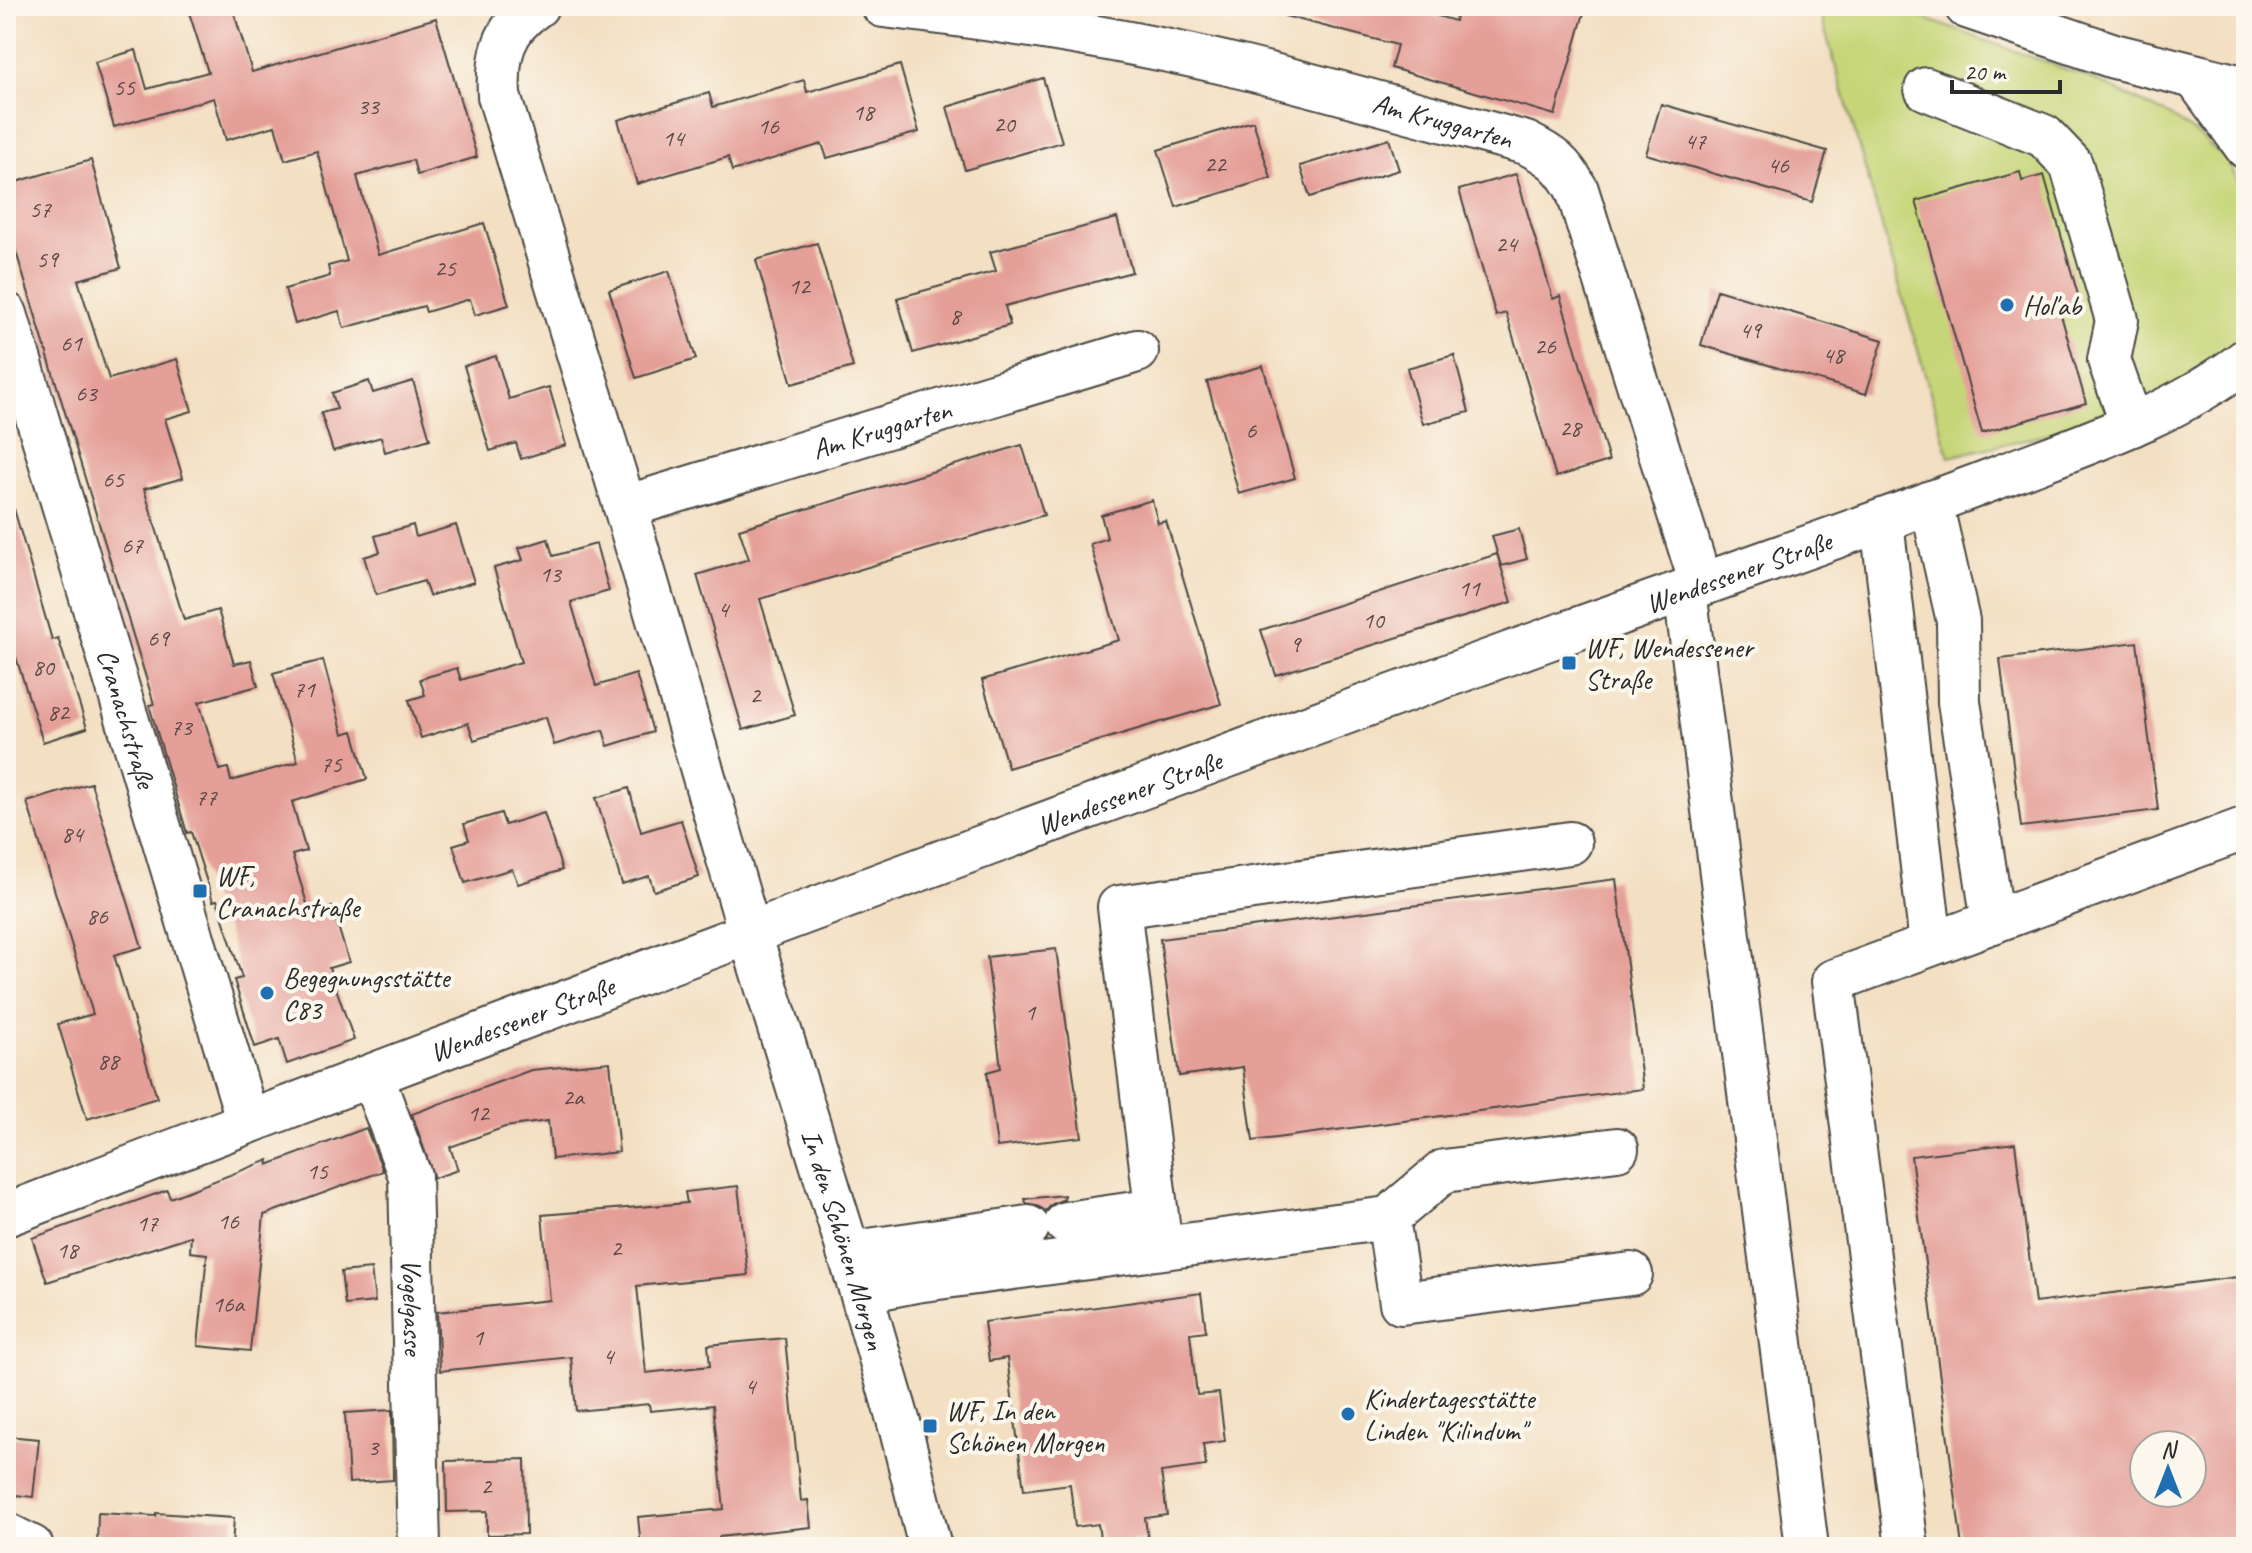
<svg xmlns="http://www.w3.org/2000/svg" width="2252" height="1553" font-family="Caveat,sans-serif">
	<style>
		.green { fill: #c6d577; stroke: #788051; stroke-width: 2 }
		.building { fill: #e49f98; fill-rule: evenodd }
		.lines { fill: none; stroke-linecap: round; stroke-linejoin: round }
		.minor-casing { stroke: #494642; stroke-width: 46 }
		.major-casing { stroke: #494642; stroke-width: 48 }
		.minor { stroke: #fff; stroke-width: 42 }
		.major { stroke: #fff; stroke-width: 44 }
		.poi-dot { fill: #1f6fb2; stroke: #fbf7ec; stroke-width: 3 }
		.labels { text-anchor: middle; stroke-width: 8; stroke-linejoin: round; paint-order: stroke }
		.number-label { font-size: 24px; fill: #594846 }
		.street-label { font-size: 28px; fill: #2b2b2b; stroke: #fbf7ec }
		.poi-label { font-size: 28px; fill: #2b2b2b; stroke: #fbf7ec; text-anchor: start }
	</style>
	<rect width="100%" height="100%" fill="#fbf7ec"/>
	<filter id="ink" filterUnits="userSpaceOnUse"><feTurbulence type="fractalNoise" baseFrequency=".0125" numOctaves="2"/><feDisplacementMap in="SourceGraphic" scale="16" xChannelSelector="R" yChannelSelector="G"/><feConvolveMatrix kernelMatrix="1 2 1 2 8 2 1 2 1" color-interpolation-filters="sRGB"/></filter>
	<filter id="wash" filterUnits="userSpaceOnUse"><feTurbulence type="fractalNoise" baseFrequency=".006" numOctaves="4" result="noise"/><feDisplacementMap in="SourceGraphic" scale="32" xChannelSelector="R" yChannelSelector="G"/><feGaussianBlur stdDeviation="1.8" result="paint"/><feColorMatrix in="noise" values="0 0 0 0 0 0 0 0 0 0 0 0 0 0 0 0 0 1.4 0 .05"/><feComposite in="paint" operator="in"/></filter>
	<g filter="url(#wash)">
		<rect width="100%" height="100%" fill="#f3dfc2"/>
		<path class="green" d="M1818,6H1890L2092,79L2169,115L2202,138L2227,161L2241,187L2246,206V387L1949,457Z"/>
		<g id="blocks">
			<g class="building">
				<path d="M187,6H232L252,72L436,18L477,157L417,175L413,160L357,176L378,255L484,223L509,305L475,315L470,299L426,312L424,306L344,328L339,311L295,324L285,289L330,276L328,266L347,261L317,151L285,160L275,126L226,140L214,98L114,127L95,62L136,50L147,89L208,72Z"/>
				<path d="M1286,6H1403L1455,21L1457,6H1586L1555,115L1391,68L1397,45L1285,16Z"/>
				<path d="M900,65L919,132L827,158L822,144L732,171L728,157L637,184L618,120L709,93L713,107L804,80L807,92Z"/>
				<path d="M1043,78L1062,142L965,170L947,107Z"/>
				<path d="M1661,104L1827,151L1812,202L1646,154Z"/>
				<path d="M1253,121L1271,178L1176,207L1158,150Z"/>
				<path d="M1389,139L1399,170L1310,197L1300,166Z"/>
				<path d="M91,160L121,268L78,280L109,379L177,359L192,411L165,419L183,478L144,489L184,620L218,610L234,664L251,660L258,686L199,702L220,770L228,768L231,781L298,762L273,673L323,660L343,734L353,731L367,779L292,802L306,851L292,855L310,913L332,907L349,962L329,968L354,1040L287,1064L279,1039L255,1047L234,980L242,978L217,900L213,901L191,832L187,833L149,705L154,704L6,219V185Z"/>
				<path d="M2020,172L2022,181L2044,175L2080,302L2059,308L2086,403L1982,433L1916,201Z"/>
				<path d="M1516,174L1553,299L1560,296L1609,461L1556,477L1506,313L1496,316L1459,190Z"/>
				<path d="M1117,218L1132,272L1005,306L1010,325L913,353L897,298L996,271L990,252Z"/>
				<path d="M817,243L853,367L792,384L756,260Z"/>
				<path d="M669,271L696,359L636,378L609,290Z"/>
				<path d="M1717,290L1883,340L1866,394L1701,345Z"/>
				<path d="M1454,355L1469,412L1423,424L1407,368Z"/>
				<path d="M496,356L509,399L549,387L566,445L521,459L516,443L490,451L464,366Z"/>
				<path d="M1263,366L1295,478L1239,494L1207,382Z"/>
				<path d="M369,381L373,393L413,381L430,439L385,452L381,437L333,451L321,413L337,409L332,393Z"/>
				<path d="M1022,445L1044,515L760,599L795,715L743,730L697,575L749,559L739,529Z"/>
				<path d="M1152,500L1158,523L1166,521L1221,704L1008,768L982,680L1119,640L1090,544L1107,538L1101,515Z"/>
				<path d="M14,509L52,640L58,638L87,728L43,742L6,626V510Z"/>
				<path d="M413,525L416,537L456,525L474,582L429,596L424,581L376,595L364,557L380,552L375,536Z"/>
				<path d="M1519,529L1527,559L1501,566L1492,536Z"/>
				<path d="M548,539L553,556L596,544L609,591L571,602L596,686L636,674L653,732L608,746L603,730L554,745L546,717L474,740L468,723L421,738L409,700L425,695L420,679L457,668L461,680L521,662L494,568L523,560L519,548Z"/>
				<path d="M1497,554L1512,602L1276,675L1261,630Z"/>
				<path d="M2137,642L2158,810L2021,827L2000,659Z"/>
				<path d="M91,783L142,947L114,955L157,1098L87,1119L58,1024L93,1014L27,802Z"/>
				<path d="M629,788L641,832L681,820L699,877L654,891L649,876L622,884L596,798Z"/>
				<path d="M501,813L505,825L544,813L562,870L518,884L512,869L465,883L453,845L469,840L464,824Z"/>
				<path d="M1616,879L1643,1089L1253,1141L1243,1067L1179,1076L1160,939Z"/>
				<path d="M1056,949L1082,1137L997,1147L987,1072L1001,1068L987,957Z"/>
				<path d="M610,1062L619,1152L552,1159L548,1121L505,1127L450,1147L458,1170L434,1178L412,1114L531,1070Z"/>
				<path d="M366,1128L383,1171L264,1215L250,1351L198,1346L207,1254L190,1252L191,1236L47,1282L32,1238L167,1190L170,1198L269,1160L268,1165Z"/>
				<path d="M2015,1143L2035,1303L2246,1276V1547H1962L1911,1156ZM2144,1445H2192V1493H2144Z"/>
				<path d="M738,1186L748,1275L637,1286L646,1373L710,1366L708,1345L785,1338L801,1501L808,1500L811,1527L719,1537L720,1547H641L638,1517L724,1509L713,1405L650,1411L649,1404L576,1411L571,1357L440,1371L437,1312L550,1300L542,1215L687,1203L685,1192Z"/>
				<path d="M1064,1195V1199L1052,1204L1046,1211L1036,1205L1026,1203L1025,1199Z"/>
				<path d="M371,1269L375,1302L345,1305L341,1272Z"/>
				<path d="M1201,1293L1206,1331L1190,1333L1197,1395L1219,1393L1225,1441L1203,1444L1206,1466L1161,1472L1167,1515L1145,1518L1148,1539L1101,1546L1098,1524L1075,1527L1070,1484L1024,1490L1007,1358L989,1361L984,1322Z"/>
				<path d="M392,1410L393,1480L349,1483L345,1413Z"/>
				<path d="M6,1436L39,1439L33,1497L6,1494Z"/>
				<path d="M525,1459L526,1534L487,1535V1511L447,1512L446,1461Z"/>
				<path d="M98,1513L156,1516V1513L234,1518L232,1547H97Z"/>
			</g>
		</g>
	</g>
	<g filter="url(#ink)">
		<use href="#blocks" fill-opacity="0" stroke="#494642" stroke-width="2"/>
		<g class="lines">
			<defs>
				<g id="minor">
					<path id="s1" d="M537,6C502,29 497,57 499,96L625,507L750,934L861,1292L901,1430L930,1547"/>
					<path id="s2" d="M883,6C1005,20 1129,40 1249,69C1341,92 1433,118 1526,143C1552,156 1563,164 1577,190L1701,584"/>
					<path d="M2195,77L2246,147"/>
					<path d="M1926,89L2044,136L2071,164L2117,320L2109,360L2132,425"/>
					<path id="s3" d="M6,314L248,1122"/>
					<path d="M1931,502L1958,621L1959,702L1993,922"/>
					<path id="s4" d="M625,507L1137,351"/>
					<path d="M1882,522L1931,944"/>
					<path d="M1685,591L1807,1547"/>
					<path id="s5" d="M372,1076L410,1176L419,1547"/>
					<path id="s6" d="M6,1215C520,1017 1036,825 1554,637C1701,584 1850,534 1996,478C2082,445 2173,416 2246,360"/>
					<path d="M1388,1218L1401,1303L1631,1274"/>
					<path d="M1066,1223L1156,1210"/>
					<path d="M1161,1248L1119,907L1570,843"/>
					<path d="M848,1253L1028,1227"/>
					<path d="M861,1292L916,1281L1388,1218L1444,1171L1617,1149"/>
					<path d="M6,1534L32,1547"/>
					<path d="M1907,1547L1833,981L2246,828"/>
				</g>
				<path id="major" d="M1967,6L2114,56L2246,89"/>
			</defs>
			<use href="#minor" class="minor-casing"/>
			<use href="#major" class="major-casing"/>
			<use href="#minor" class="minor"/>
			<use href="#major" class="major"/>
		</g>
	</g>
	<g class="poi-dot">
		<circle cx="2007" cy="305" r="8"/>
		<rect x="1561" y="655" width="16" height="16" rx="4"/>
		<rect x="192" y="883" width="16" height="16" rx="4"/>
		<circle cx="267" cy="993" r="8"/>
		<circle cx="1348" cy="1414" r="8"/>
		<rect x="922" y="1418" width="16" height="16" rx="4"/>
	</g>
	<g class="labels">
		<g class="number-label">
			<text x="124" y="95">55</text>
			<text x="368" y="114">33</text>
			<text x="863" y="120">18</text>
			<text x="1004" y="132">20</text>
			<text x="768" y="134">16</text>
			<text x="673" y="146">14</text>
			<text x="1695" y="149">47</text>
			<text x="1215" y="172">22</text>
			<text x="1778" y="173">46</text>
			<text x="40" y="217">57</text>
			<text x="1506" y="252">24</text>
			<text x="47" y="267">59</text>
			<text x="445" y="276">25</text>
			<text x="799" y="294">12</text>
			<text x="955" y="324">8</text>
			<text x="1750" y="338">49</text>
			<text x="71" y="351">61</text>
			<text x="1545" y="354">26</text>
			<text x="1833" y="363">48</text>
			<text x="86" y="401">63</text>
			<text x="1570" y="436">28</text>
			<text x="1251" y="438">6</text>
			<text x="113" y="487">65</text>
			<text x="132" y="553">67</text>
			<text x="550" y="582">13</text>
			<text x="1469" y="596">11</text>
			<text x="723" y="617">4</text>
			<text x="1373" y="628">10</text>
			<text x="158" y="646">69</text>
			<text x="1295" y="652">9</text>
			<text x="43" y="675">80</text>
			<text x="304" y="697">71</text>
			<text x="755" y="703">2</text>
			<text x="58" y="720">82</text>
			<text x="181" y="735">73</text>
			<text x="331" y="772">75</text>
			<text x="206" y="805">77</text>
			<text x="72" y="842">84</text>
			<text x="97" y="924">86</text>
			<text x="1030" y="1020">1</text>
			<text x="108" y="1069">88</text>
			<text x="573" y="1105">2a</text>
			<text x="478" y="1121">12</text>
			<text x="317" y="1179">15</text>
			<text x="228" y="1229">16</text>
			<text x="147" y="1231">17</text>
			<text x="616" y="1256">2</text>
			<text x="67" y="1258">18</text>
			<text x="228" y="1312">16a</text>
			<text x="478" y="1345">1</text>
			<text x="608" y="1364">4</text>
			<text x="750" y="1394">4</text>
			<text x="373" y="1455">3</text>
			<text x="486" y="1494">2</text>
		</g>
		<g class="street-label">
			<text dy="10" stroke="none"><textPath href="#s2" startOffset="572">Am Kruggarten</textPath></text>
			<text dy="10" stroke="none"><textPath href="#s4" startOffset="268">Am Kruggarten</textPath></text>
			<text dy="10" stroke="none"><textPath href="#s6" startOffset="1848">Wendessener Straße</textPath></text>
			<text dy="10" stroke="none"><textPath href="#s3" startOffset="422">Cranachstraße</textPath></text>
			<text dy="10" stroke="none"><textPath href="#s6" startOffset="1200">Wendessener Straße</textPath></text>
			<text dy="10" stroke="none"><textPath href="#s6" startOffset="552">Wendessener Straße</textPath></text>
			<text dy="10" stroke="none"><textPath href="#s1" startOffset="1298">In den Schönen Morgen</textPath></text>
			<text dy="10" stroke="none"><textPath href="#s5" startOffset="238">Vogelgasse</textPath></text>
		</g>
		<g class="poi-label">
			<text x="2023" y="315">Hol'ab</text>
			<text x="1585" y="657">WF, Wendessener<tspan x="1585" dy="32">Straße</tspan></text>
			<text x="216" y="885">WF,<tspan x="216" dy="32">Cranachstraße</tspan></text>
			<text x="283" y="987">Begegnungsstätte<tspan x="283" dy="32">C83</tspan></text>
			<text x="1364" y="1408">Kindertagesstätte<tspan x="1364" dy="32">Linden "Kilindum"</tspan></text>
			<text x="946" y="1420">WF, In den<tspan x="946" dy="32">Schönen Morgen</tspan></text>
		</g>
	</g>
	<rect width="2252" height="1553" fill="none" stroke="#fbf7ec" stroke-width="32"/>
	<g transform="translate(2168 1469)"><circle r="38" fill="#fbf7ec" stroke="#a8a59f" stroke-width="2"/>
	<path d="M0-6L14 30L0 20L-14 30Z" fill="#1f6fb2"/>
	<text y="-12" font-size="22" font-weight="bold" text-anchor="middle" fill="#2b2b2b">N</text>
	</g>
	<path d="M1952 80v12h108v-12" fill="none" stroke="#2b2b2b" stroke-width="4"/>
	<text x="1964" y="80" font-size="24" fill="#2b2b2b" stroke="#fbf7ec" stroke-width="6" paint-order="stroke">20 m</text>
</svg>
